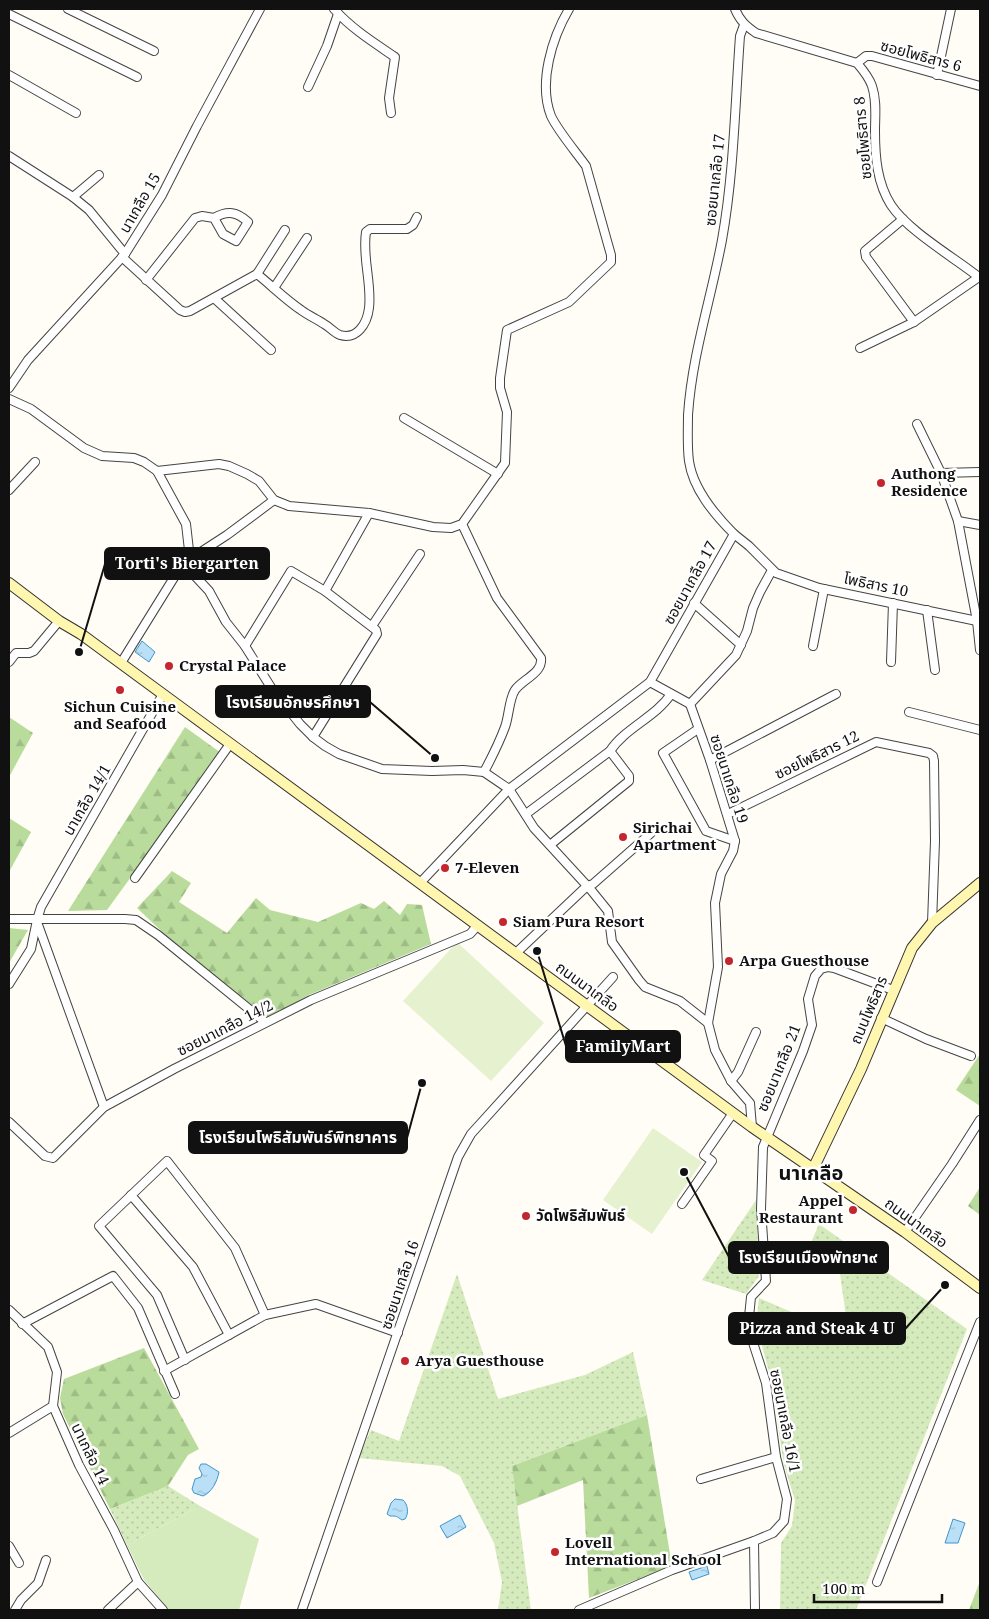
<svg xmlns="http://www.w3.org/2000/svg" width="989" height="1619" font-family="'Noto Serif','Noto Sans Thai',serif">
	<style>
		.grass { fill: url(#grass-dots) }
		.forest { fill: url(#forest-firs) }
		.garden { fill: #d5ebbd }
		.pitch { fill: #e6f2cf }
		.water { fill: url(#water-ripples); stroke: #3f96cf }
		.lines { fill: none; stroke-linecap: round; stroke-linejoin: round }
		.street-casing { stroke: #444; stroke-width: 10 }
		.secondary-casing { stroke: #333; stroke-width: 12 }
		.street { stroke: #fff; stroke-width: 8 }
		.secondary { stroke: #fff6b0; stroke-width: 10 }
		.poi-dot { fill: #c4262e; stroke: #fff; stroke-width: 2 }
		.labels { text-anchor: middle; stroke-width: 5; stroke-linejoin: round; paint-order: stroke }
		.street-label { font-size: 15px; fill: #111; stroke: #fff }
		.poi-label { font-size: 15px; font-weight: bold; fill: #111; stroke: #fff; text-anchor: start }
		.district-label { font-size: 20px; font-weight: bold; fill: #111; stroke: #fff }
		.leader { fill: none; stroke: #111; stroke-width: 2 }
		.callout-dot { fill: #111; stroke: #fff; stroke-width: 2 }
		.callout { fill: #111; stroke: #111; stroke-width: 2 }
		.callout-label { font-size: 16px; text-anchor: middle; font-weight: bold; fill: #fff }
	</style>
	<defs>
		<pattern id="grass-dots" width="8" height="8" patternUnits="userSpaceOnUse" patternTransform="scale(1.25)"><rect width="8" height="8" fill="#d5ebbd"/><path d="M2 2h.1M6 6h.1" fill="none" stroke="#b6c8a1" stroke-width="1.8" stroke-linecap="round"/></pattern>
		<pattern id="forest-firs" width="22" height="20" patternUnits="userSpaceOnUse" patternTransform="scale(1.25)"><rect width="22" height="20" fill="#b9dc9c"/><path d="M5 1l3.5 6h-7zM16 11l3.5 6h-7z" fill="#9ebc85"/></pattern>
		<pattern id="water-ripples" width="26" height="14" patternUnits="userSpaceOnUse" patternTransform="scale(1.25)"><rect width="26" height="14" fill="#b9e0f7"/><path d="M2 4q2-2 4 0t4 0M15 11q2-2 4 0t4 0" fill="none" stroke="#9ebfd3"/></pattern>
	</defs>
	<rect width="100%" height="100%" fill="#fffdf5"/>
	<g class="grass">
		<path d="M756,1200L759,1276L746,1294L702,1280Z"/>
		<path d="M819,1224L967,1329L856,1610H780L781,1543L792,1526L795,1500L784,1465L771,1379L756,1324L759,1298L849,1337L839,1267L807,1252Z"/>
		<path d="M457,1274L498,1399L585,1375L633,1352L647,1415L512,1466L531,1610H498L502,1582L494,1543L460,1476L442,1466L358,1458L371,1430L399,1441Z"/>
		<path d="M168,1486L200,1506L127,1545L110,1509Z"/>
	</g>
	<g class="forest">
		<path d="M9,717L33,733L9,777Z"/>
		<path d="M185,727L221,753L107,910L68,911Z"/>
		<path d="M9,818L31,832L9,872Z"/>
		<path d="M172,871L191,883L179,902L227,933L256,898L270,910L318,922L361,903L374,909L384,901L400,915L407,904L422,905L431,944L309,995L268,1018L192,960L137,908Z"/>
		<path d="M9,928L28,930L9,963Z"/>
		<path d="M980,1054V1106L956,1090Z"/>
		<path d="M980,1187V1215L968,1206Z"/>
		<path d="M144,1348L199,1449L188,1455L168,1486L110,1509L63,1414L60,1398L64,1379Z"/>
		<path d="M647,1415L672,1566L589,1598L583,1480L517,1506L512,1466Z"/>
		<path d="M980,1581V1610H969Z"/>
	</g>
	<path class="garden" d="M200,1506L259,1539L239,1610H169L144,1580L127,1545Z"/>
	<g class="pitch">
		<path d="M457,942L544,1023L491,1081L403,1001Z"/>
		<path d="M653,1128L702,1162L652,1234L603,1200Z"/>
	</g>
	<g class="water">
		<path d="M142,641L155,652L149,662L135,652Z"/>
		<path d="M201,1464H206L219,1472C217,1482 212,1492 203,1496L194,1493L192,1489L195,1479L201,1477L202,1474L199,1468Z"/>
		<path d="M395,1499L403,1500C408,1504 409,1514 405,1519L402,1520C396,1516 397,1516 390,1516L387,1514L391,1503Z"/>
		<path d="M460,1515L466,1527L447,1538L440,1526Z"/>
		<path d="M953,1519L965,1523L958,1543H945Z"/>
		<path d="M707,1566L709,1574L692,1580L689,1572Z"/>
	</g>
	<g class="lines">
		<defs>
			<g id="street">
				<path d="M68,9L154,51"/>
				<path d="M334,9C352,29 373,42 395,57L389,98L391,113"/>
				<path d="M735,9C740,21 746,26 756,33L857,63C863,70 869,77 872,86C877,101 875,116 875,131C875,157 877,183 891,205C908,231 955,258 980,278"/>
				<path d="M9,14L137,77"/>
				<path d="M857,63L866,56H872L980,86"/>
				<path d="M9,75L76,113"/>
				<path d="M937,75L951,9"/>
				<path d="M308,87L327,46L338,14"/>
				<path d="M9,156L73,197L89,210L125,254"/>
				<path d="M73,197L99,175"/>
				<path d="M903,219L865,251L866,257L914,322"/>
				<path d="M122,257L180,310L185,312L190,311L257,274L285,230"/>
				<path d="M257,274C272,286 286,300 301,310C309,316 317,319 324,324C330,327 334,333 340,335C357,340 367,324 369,308C372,283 362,258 366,232L370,229H407L413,225L417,217"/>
				<path d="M146,280L195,218L202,216L214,218L223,234L236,241L248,222C237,212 228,210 214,218"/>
				<path d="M274,288L307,238"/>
				<path d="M214,298L271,350"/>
				<path d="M860,348L914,322L979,277"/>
				<path d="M9,388L28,360L125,254L162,195L197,126L260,9"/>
				<path d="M9,399L31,409L84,448L102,456L134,458L144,462L157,471L186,524L190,559L183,563L121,663"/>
				<path d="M404,418L498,474"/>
				<path d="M917,424L941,473L958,521L977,621L980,650"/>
				<path d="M157,471L219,464L229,466L247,474L259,481L274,500L289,506L369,513L433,527L451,528L462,524L505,463L507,412L500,388V378L507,330L569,302L611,262V255L586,166C576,152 558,131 551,116C538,83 552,38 569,9"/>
				<path d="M941,473L980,472"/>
				<path d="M9,490L35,462"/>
				<path d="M958,521L980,525"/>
				<path d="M462,524L497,598L541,658C543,673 523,679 515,690C509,699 509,716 505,727C499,743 492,757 484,772"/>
				<path d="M734,534L749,546L776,573L819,588L977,621"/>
				<path d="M190,559L227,535L274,500"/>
				<path d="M183,563L209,591L226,622L245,646L272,689L300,724L313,737L325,746L339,754L382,769L432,771L463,770L484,772L509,789L534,828L591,890L608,911L612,942L639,980L645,987L680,1001L708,1023"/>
				<path d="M325,591L369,513"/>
				<path d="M694,603L741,645"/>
				<path d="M927,610L935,670"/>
				<path d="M372,626L420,554"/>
				<path d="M245,646L291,571L325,591L376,630L377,634L313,737"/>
				<path d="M813,646L824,589"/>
				<path d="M9,662L16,653H29L34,651L59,621"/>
				<path d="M891,662L893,603"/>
				<path d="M650,682L690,704"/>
				<path d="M909,712L980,730"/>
				<path d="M698,729L663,753L706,831L735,841"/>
				<path d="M710,760L836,694"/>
				<path d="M526,814L610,751C625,728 656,717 671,694"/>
				<path d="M728,814L876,742L929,753L933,756L934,761L935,841L932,923"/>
				<path d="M550,845L629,781V776L610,751"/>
				<path d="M135,878L230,744"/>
				<path d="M420,883L509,789L650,682L734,534C714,514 693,489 689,461C687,446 688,430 688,415C692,355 711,299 722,240C734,173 735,104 740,36L744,25"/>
				<path d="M9,919H125L136,920L158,935L265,1022"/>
				<path d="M37,922L104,1107"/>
				<path d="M516,953L587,886L593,884L651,833"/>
				<path d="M9,984L31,949L37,920L41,907L163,694"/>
				<path d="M881,1018L926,1039L971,1056"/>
				<path d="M731,1081L738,1072L756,1032"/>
				<path d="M9,1122L45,1156L53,1158L104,1107L174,1069L311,1000L470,934L478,925"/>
				<path d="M752,1127L750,1103L731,1081L715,1050L708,1023L718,967L715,903L721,874L733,851L735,841L710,760L690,704L736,655L747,631L753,608L760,592L772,570"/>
				<path d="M131,1195L193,1267L229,1335"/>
				<path d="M682,1204L712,1161L704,1155L733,1113"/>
				<path d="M905,1232L952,1164L980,1120"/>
				<path d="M9,1310L48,1347L57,1372L53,1406L79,1465L114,1530L138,1582L163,1610"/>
				<path d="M22,1324L113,1276L138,1308L175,1394"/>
				<path d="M185,1360L157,1295L99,1226L167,1161L235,1248L265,1315"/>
				<path d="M164,1371L265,1315L316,1304L398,1333"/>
				<path d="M9,1433L53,1406"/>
				<path d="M701,1479L776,1457"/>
				<path d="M9,1546L19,1563"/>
				<path d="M877,1582L980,1322"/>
				<path d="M15,1610L21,1600L38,1583L46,1560"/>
				<path d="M108,1610L138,1582"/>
				<path d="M302,1610L458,1157L471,1134L613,977"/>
				<path d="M579,1610L672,1570L754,1541"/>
				<path d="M755,1610L754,1541L773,1533L784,1521L787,1499L776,1457L766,1383L748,1327L751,1297L766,1281L761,1209L763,1147L803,1051L812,1025L808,999L815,976L821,969L828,967L834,968L893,990"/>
			</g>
			<g id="secondary">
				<path d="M9,583L59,621L81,634L752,1127L905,1232L980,1288"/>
				<path d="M813,1169L861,1069L912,948L932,923L980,883"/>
			</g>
		</defs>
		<use href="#street" class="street-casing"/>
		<use href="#secondary" class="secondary-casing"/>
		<use href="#street" class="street"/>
		<use href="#secondary" class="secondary"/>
	</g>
	<g class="poi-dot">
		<circle cx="881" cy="483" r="5"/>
		<circle cx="169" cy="666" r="5"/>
		<circle cx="120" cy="690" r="5"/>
		<circle cx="623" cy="837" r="5"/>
		<circle cx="445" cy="868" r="5"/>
		<circle cx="503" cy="922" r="5"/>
		<circle cx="729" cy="961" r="5"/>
		<circle cx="853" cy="1210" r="5"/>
		<circle cx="526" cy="1216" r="5"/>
		<circle cx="405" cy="1361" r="5"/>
		<circle cx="555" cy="1552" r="5"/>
	</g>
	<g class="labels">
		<g class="street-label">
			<text transform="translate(921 56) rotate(15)" y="5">ซอยโพธิสาร 6</text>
			<text transform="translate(863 138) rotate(-95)" y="5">ซอยโพธิสาร 8</text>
			<text transform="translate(715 180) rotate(-84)" y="5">ซอยนาเกลือ 17</text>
			<text transform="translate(140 203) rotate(-60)" y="5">นาเกลือ 15</text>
			<text transform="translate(690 583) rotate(-61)" y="5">ซอยนาเกลือ 17</text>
			<text transform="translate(876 585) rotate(12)" y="5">โพธิสาร 10</text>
			<text transform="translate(817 755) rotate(-26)" y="5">ซอยโพธิสาร 12</text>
			<text transform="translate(729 779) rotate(72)" y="5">ซอยนาเกลือ 19</text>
			<text transform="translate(87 800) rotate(-60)" y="5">นาเกลือ 14/1</text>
			<text transform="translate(587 987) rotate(36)" y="5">ถนนนาเกลือ</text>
			<text transform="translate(869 1010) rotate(-67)" y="5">ถนนโพธิสาร</text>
			<text transform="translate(225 1028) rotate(-27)" y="5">ซอยนาเกลือ 14/2</text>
			<text transform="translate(779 1068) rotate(-68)" y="5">ซอยนาเกลือ 21</text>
			<text transform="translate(916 1223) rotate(36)" y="5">ถนนนาเกลือ</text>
			<text transform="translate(400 1285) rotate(-72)" y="5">ซอยนาเกลือ 16</text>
			<text transform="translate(785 1421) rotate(79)" y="5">ซอยนาเกลือ 16/1</text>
			<text transform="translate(90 1454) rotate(64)" y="5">นาเกลือ 14</text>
		</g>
		<g class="poi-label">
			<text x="891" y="479">Authong<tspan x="891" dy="17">Residence</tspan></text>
			<text x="179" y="671">Crystal Palace</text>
			<text x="120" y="712" text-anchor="middle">Sichun Cuisine<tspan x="120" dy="17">and Seafood</tspan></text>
			<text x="633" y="833">Sirichai<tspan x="633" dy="17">Apartment</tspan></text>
			<text x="455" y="873">7-Eleven</text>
			<text x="513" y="927">Siam Pura Resort</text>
			<text x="739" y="966">Arpa Guesthouse</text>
			<text x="843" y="1206" text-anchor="end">Appel<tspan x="843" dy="17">Restaurant</tspan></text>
			<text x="536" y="1221">วัดโพธิสัมพันธ์</text>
			<text x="415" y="1366">Arya Guesthouse</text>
			<text x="565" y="1548">Lovell<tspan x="565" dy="17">International School</tspan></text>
		</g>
		<g class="district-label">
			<text x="811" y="1180">นาเกลือ</text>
		</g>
	</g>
	<path class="leader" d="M79 652L105 564M435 758L370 702M537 951L566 1046M422 1083L407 1138M684 1172L729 1257M945 1285L905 1329"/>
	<g class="callout-dot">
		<circle cx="79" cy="652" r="5"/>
		<circle cx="435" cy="758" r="5"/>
		<circle cx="537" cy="951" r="5"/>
		<circle cx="422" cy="1083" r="5"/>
		<circle cx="684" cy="1172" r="5"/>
		<circle cx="945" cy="1285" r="5"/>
	</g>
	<g class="callout">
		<rect x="105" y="548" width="164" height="31" rx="5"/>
		<rect x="216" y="686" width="154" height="31" rx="5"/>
		<rect x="566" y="1031" width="114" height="31" rx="5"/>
		<rect x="189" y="1122" width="218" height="31" rx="5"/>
		<rect x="729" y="1242" width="159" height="31" rx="5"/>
		<rect x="729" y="1313" width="176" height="31" rx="5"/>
	</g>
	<g class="callout-label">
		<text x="187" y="569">Torti's Biergarten</text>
		<text x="293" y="708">โรงเรียนอักษรศึกษา</text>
		<text x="623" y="1052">FamilyMart</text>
		<text x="298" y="1143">โรงเรียนโพธิสัมพันธ์พิทยาคาร</text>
		<text x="808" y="1263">โรงเรียนเมืองพัทยา๙</text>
		<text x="817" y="1334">Pizza and Steak 4 U</text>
	</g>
	<rect width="989" height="1619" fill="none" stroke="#111111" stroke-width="20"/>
	<path d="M814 1594v8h128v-8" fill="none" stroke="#111111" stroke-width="2.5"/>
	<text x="822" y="1594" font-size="15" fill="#111111" stroke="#ffffff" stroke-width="4" paint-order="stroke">100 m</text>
</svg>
